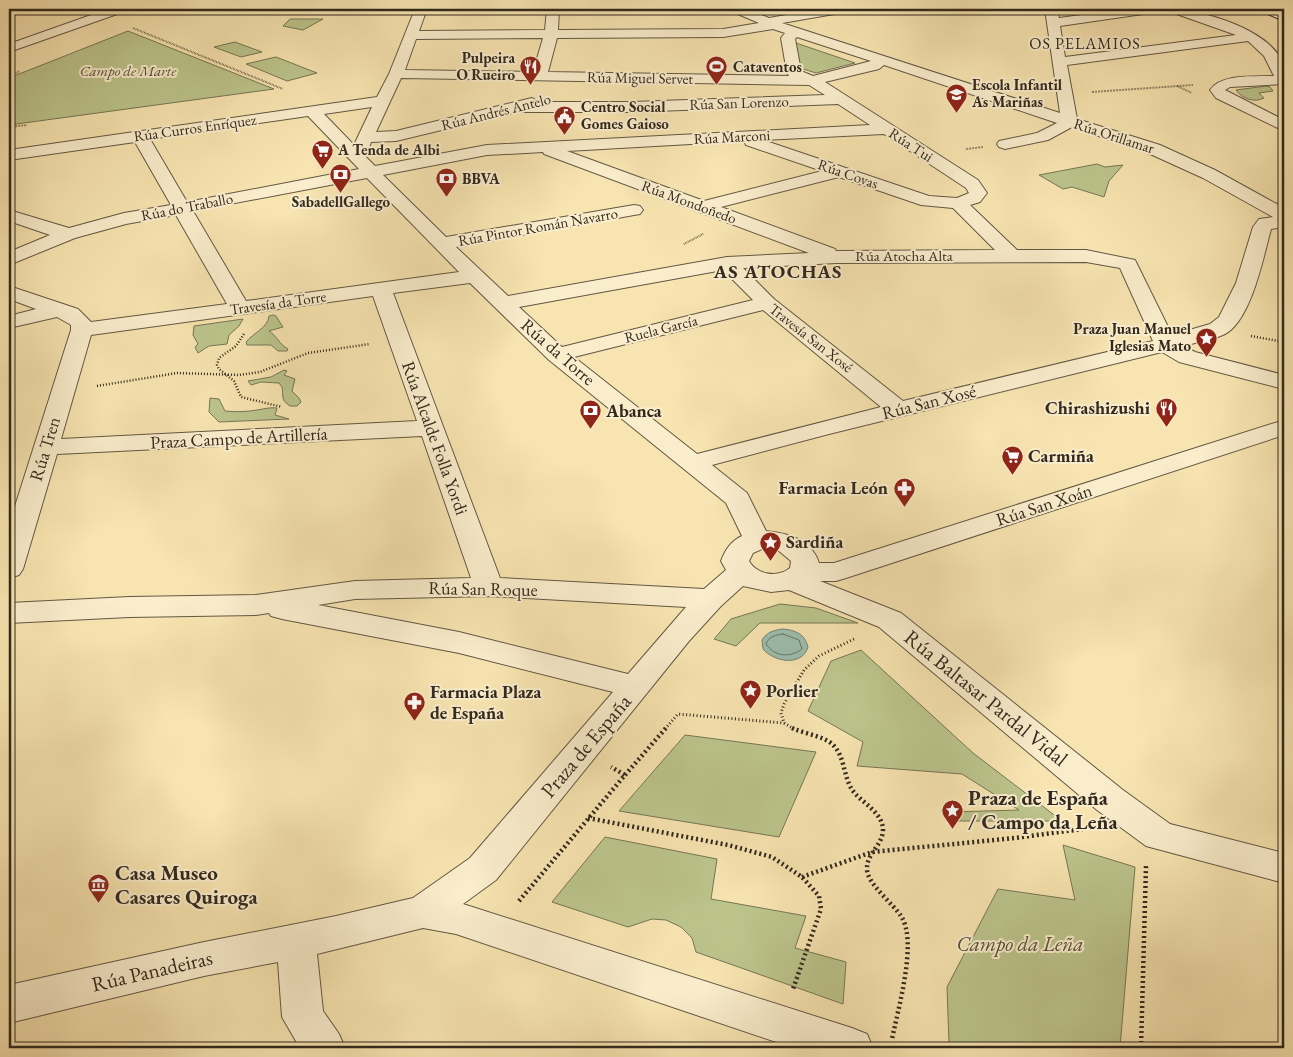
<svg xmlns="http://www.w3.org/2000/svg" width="1293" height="1057" font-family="'EB Garamond',serif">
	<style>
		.green { fill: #bcc48c; stroke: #767656 }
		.water { fill: #9dbeae; stroke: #728275 }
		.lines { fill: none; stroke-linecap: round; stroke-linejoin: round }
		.shore { stroke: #677466; stroke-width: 1 }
		.street-casing { stroke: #625843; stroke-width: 2 }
		.secondary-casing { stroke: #31291f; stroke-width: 2 }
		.path-far3 { stroke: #31291f; stroke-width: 2; stroke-dasharray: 0.5 1; stroke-linecap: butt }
		.path-far2 { stroke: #31291f; stroke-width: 2.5; stroke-dasharray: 1 2; stroke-linecap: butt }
		.path-far1 { stroke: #31291f; stroke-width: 3; stroke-dasharray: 1 2.5; stroke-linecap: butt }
		.path { stroke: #31291f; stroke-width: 4.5; stroke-dasharray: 2 3; stroke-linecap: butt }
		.street { fill: #faedcc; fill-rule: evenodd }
		.secondary { fill: #faedcc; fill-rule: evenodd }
		.labels { text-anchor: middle; stroke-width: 4; stroke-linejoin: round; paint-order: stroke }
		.far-poi-label { font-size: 15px; font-weight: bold; fill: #31291f; stroke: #faedcc; text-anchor: start }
		.far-park-label { font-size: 15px; font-style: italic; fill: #54503a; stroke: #faedcc }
		.far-street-label { font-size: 15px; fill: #31291f; stroke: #faedcc }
		.far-neighbourhood-label { font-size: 16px; letter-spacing: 1px; fill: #31291f; stroke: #faedcc }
		.street-label { font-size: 18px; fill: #31291f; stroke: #faedcc }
		.poi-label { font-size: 18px; font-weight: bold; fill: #31291f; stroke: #faedcc; text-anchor: start }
		.far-district-label { font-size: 19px; font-weight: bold; letter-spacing: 1px; fill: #31291f; stroke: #faedcc }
		.near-street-label { font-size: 21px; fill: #31291f; stroke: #faedcc }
		.near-poi-label { font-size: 21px; font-weight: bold; fill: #31291f; stroke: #faedcc; text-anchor: start }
		.near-park-label { font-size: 21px; font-style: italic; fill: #54503a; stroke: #faedcc }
	</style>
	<rect width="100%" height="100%" fill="#f7e4b0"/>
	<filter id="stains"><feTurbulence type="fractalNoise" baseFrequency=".004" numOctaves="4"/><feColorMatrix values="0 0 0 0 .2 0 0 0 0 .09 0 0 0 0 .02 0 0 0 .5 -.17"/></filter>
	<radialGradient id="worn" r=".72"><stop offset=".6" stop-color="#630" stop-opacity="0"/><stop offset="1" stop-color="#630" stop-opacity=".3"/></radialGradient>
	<g class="green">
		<path d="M290,19H323L303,30L283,26Z"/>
		<path d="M128,31L274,89L9,125V78Z"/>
		<path d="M235,42L262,52L241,57L214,47Z"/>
		<path d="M793,42L855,63L816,73L800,68Z"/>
		<path d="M276,57L317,73L287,81L246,64Z"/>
		<path d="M1266,86L1270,87L1273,91L1259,93L1264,98C1255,103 1242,99 1236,90Z"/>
		<path d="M1097,164L1105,167L1123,165L1109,181L1104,197L1072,187L1063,189L1039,175Z"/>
		<path d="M273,315L276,316L283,327L269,331C277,336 279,344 288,349L287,351H278L271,345H247L246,342C253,333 268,328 269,316Z"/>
		<path d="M243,319L239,326L229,335L227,344L209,346L198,353L195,347L198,344L193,335L194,326Z"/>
		<path d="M284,370L287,371L284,375L295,379L292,391L299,398L301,402L297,406H290C280,399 284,398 282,387L279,383L261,382L251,385L248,381L271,377Z"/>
		<path d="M210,398L219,399L225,411C236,412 246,412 257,410C265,409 269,407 277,408L275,415L289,419L219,422L209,412Z"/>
		<path d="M780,604L816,608L858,623H760L736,646L714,639L731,619Z"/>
		<path d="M861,650L973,753L1062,821H952L949,812L1019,810L962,774L857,766L863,742L808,711L831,661Z"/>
		<path d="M685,735L816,752L779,837L619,811Z"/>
		<path d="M605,837L717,859L711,899L806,916L795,948L846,962L843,1004L696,952L692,938L681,927L666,920L652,919L628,927L552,902Z"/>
		<path d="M1063,845L1135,867L1120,1048H1034L949,1043L947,987L998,889L1075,900Z"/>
	</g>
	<path class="water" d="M783,629C795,630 805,634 808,647C802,667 774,662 763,649L762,640C767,632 774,630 783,629Z"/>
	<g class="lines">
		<path class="shore" d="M783,634L799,640L802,649C790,658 775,657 766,644C769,636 776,635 783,634Z"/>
		<defs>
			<g id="street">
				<path d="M108,9H125L123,12L9,52V44Z"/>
				<path d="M415,9H427L419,31L545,30L547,9H559L558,30L723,29L759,23L733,12L731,9H747L769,18L821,9H846L844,12L840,13L782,23L1060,113L1045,9H1057L1059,18L1126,9H1156L1150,13L1060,26L1065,57L1236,35L1171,12L1169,9C1201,9 1278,31 1284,69C1285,74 1284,79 1284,84L1230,87L1225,90L1284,120V131L1216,98L1210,90C1222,73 1255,77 1274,76L1264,56L1248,41L1067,65L1077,119L1160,145L1215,170L1284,208V227L1271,229C1264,255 1251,321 1225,334C1213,340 1197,342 1184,346L1195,352L1284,375V389L1179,362L1162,352L829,434L712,465L747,493L766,531C788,533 812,540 819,563H834L1284,420V435L846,578L836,581H820L901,613L1123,790L1170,824L1284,853V883L1146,846L1097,810L879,627L789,590L771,592L743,586L721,606L689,641L496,880L463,904L852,1028L867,1034L873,1048H794L456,934L423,928L317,954L323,1011L339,1034L345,1048H300L282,1017L278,962L204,976L9,1023V985L204,942L336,916L413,898L470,858L613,692L459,653L282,619L271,616L269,613L256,615L129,617L9,623V603L129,597L256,595L355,581L471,578L422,436L57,454L23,569L19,575L9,578V525L71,330V325L57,317L9,328V316L36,309L9,299V286L78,309L91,322L227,304L176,215L126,224L75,238L9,265V252L50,235L9,221V210L69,228L124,213L171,205L135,142L9,160V150L377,97L389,74ZM773,29L785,33L781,38L787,73L789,76L548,72L557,38L723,37ZM797,37L871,61L813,76L801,71L795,39ZM543,38L533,72L405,70L416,39ZM884,65L1057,123L1037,133L999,141L997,144L999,147L1005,149L1048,140L1072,127L1148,153L1203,178L1273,217L1259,219L1253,227L1236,283L1219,317L1210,324L1172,335L1135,260L1086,250H1017L970,205L980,202L987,193L978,180L825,82L879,69ZM401,78L809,85L825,95L632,102H539L532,98L396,131L376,132ZM838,104L870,125L487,145L375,166L366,157L371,142L396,141L516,112H632ZM372,107L354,145L324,114ZM308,116L359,169L187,202L150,139ZM884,134L966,188L969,193L957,198L929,196L763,140ZM744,141L746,145L822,171L704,201L567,151ZM543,152L544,154L809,253L727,257L508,296L456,247L634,215L640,214L643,210L640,206L634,205L446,237L383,175L487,155ZM839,177L921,205L953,208L995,250L836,251L835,249L721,207ZM367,178L459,272L246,301L193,211ZM1086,262L1120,268L1153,341L903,401L774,299L743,268L836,263ZM723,270L753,300L562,347L519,307ZM470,283L549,360L726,503L742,536C731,541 725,550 721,561L726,570L704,589L500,578L393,293ZM373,296L417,421L61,439L91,335ZM763,310L881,407L697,454L574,357ZM767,547L779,551L791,561L790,568C778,578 757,575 749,561L753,553ZM489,596L686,607L628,674L459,632L318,605L355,599Z"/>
			</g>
			<path id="secondary" d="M1261,9H1277L1284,12V21L1263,12Z"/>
		</defs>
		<use href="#street" class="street-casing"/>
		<use href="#secondary" class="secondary-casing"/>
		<g class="path-far3">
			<path d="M133,28L283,89"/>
			<path d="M9,76L20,71"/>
			<path d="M1177,86L1192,93"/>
			<path d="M1092,92L1193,85"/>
			<path d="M9,127L27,125"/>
			<path d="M966,149L983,147"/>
			<path d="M684,244L703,234"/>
		</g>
		<g class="path-far2">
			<path d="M244,334L236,346L219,358L217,365L219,369L234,381L241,397L282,407"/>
			<path d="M1251,336L1284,342"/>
			<path d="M97,386L177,373L239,375L260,372L308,353L370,344"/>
		</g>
		<g class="path-far1">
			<path d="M665,729L678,714L784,723"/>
			<path d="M794,729L784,723L781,713L784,704L804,670L819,656L854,639"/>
		</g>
		<g class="path">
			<path d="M792,728C803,733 817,735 828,741C846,752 842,776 853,791C862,803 882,812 883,829C883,846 866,853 867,870C868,884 893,904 901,916C918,941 898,1009 892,1039"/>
			<path d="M625,775L666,728"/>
			<path d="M588,818L728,845L772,857L802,877L819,896L821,909L793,989"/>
			<path d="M802,877L872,852L1015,838L1082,829L1088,826"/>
			<path d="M519,901L625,775L611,767"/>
			<path d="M1141,1048L1146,866"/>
		</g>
		<use href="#street" class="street"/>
		<use href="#secondary" class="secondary"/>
	</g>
	<defs>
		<symbol id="restaurant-pin" viewBox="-11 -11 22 30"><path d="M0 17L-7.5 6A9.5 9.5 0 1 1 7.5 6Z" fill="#8f2418" stroke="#faedcc"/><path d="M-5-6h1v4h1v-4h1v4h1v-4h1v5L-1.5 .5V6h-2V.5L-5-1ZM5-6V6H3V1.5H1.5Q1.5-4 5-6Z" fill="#fff"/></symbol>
		<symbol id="stadium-pin" viewBox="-11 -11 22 30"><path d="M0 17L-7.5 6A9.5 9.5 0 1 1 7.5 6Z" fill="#8f2418" stroke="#faedcc"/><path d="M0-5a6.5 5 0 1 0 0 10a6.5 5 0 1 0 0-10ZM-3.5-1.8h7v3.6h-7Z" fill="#fff"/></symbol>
		<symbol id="school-pin" viewBox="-11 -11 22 30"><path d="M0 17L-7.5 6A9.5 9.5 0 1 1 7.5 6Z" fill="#8f2418" stroke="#faedcc"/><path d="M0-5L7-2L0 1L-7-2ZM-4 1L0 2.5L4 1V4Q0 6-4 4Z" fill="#fff"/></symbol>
		<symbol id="civic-pin" viewBox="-11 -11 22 30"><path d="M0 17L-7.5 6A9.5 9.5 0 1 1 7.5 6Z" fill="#8f2418" stroke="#faedcc"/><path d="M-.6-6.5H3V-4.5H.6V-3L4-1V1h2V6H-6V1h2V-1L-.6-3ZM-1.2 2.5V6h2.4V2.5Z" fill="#fff"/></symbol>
		<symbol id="supermarket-pin" viewBox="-11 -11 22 30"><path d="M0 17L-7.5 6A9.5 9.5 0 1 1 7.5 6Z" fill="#8f2418" stroke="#faedcc"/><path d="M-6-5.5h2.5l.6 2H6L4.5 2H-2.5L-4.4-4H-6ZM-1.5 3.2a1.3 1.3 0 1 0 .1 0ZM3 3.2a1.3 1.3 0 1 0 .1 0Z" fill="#fff"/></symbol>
		<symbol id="bank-pin" viewBox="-11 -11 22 30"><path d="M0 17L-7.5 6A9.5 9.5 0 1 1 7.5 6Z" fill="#8f2418" stroke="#faedcc"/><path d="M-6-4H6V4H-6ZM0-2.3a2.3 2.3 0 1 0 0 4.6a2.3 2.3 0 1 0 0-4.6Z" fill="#fff"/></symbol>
		<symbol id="sight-pin" viewBox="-11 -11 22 30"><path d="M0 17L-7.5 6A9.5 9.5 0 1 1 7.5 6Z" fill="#8f2418" stroke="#faedcc"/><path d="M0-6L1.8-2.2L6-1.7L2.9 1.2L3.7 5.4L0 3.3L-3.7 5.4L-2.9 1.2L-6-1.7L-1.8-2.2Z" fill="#fff"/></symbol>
		<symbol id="pharmacy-pin" viewBox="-11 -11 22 30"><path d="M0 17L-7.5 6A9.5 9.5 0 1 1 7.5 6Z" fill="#8f2418" stroke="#faedcc"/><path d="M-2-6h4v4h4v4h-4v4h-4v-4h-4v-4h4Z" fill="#fff"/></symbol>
		<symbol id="museum-pin" viewBox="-11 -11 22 30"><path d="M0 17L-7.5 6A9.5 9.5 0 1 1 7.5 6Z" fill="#8f2418" stroke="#faedcc"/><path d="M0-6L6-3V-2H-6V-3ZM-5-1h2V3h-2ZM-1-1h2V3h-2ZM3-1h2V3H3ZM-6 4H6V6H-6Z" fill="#fff"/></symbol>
	</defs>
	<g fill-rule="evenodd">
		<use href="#restaurant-pin" x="518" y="54" width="25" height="34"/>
		<use href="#stadium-pin" x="704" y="54" width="25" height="34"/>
		<use href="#school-pin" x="944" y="82" width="25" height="34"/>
		<use href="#civic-pin" x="552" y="104" width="25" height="34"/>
		<use href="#supermarket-pin" x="310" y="138" width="25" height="34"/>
		<use href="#bank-pin" x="328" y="162" width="25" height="34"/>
		<use href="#bank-pin" x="434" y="166" width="25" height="34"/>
		<use href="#sight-pin" x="1194" y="326" width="25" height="34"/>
		<use href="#restaurant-pin" x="1154" y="396" width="25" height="34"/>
		<use href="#bank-pin" x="578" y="398" width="25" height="34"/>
		<use href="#supermarket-pin" x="1000" y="444" width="25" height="34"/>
		<use href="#pharmacy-pin" x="892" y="476" width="25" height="34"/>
		<use href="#sight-pin" x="758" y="530" width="25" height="34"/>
		<use href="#sight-pin" x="738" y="678" width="25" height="34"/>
		<use href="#pharmacy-pin" x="402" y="690" width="25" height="34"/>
		<use href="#sight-pin" x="940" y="798" width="25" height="34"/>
		<use href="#museum-pin" x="86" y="872" width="25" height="34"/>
	</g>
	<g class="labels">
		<g class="far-poi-label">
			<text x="515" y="63" text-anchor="end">Pulpeira<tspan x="515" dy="17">O Rueiro</tspan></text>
			<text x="733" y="72">Cataventos</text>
			<text x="972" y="90">Escola Infantil<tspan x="972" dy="17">As Mariñas</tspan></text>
			<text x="581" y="112">Centro Social<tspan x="581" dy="17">Gomes Gaioso</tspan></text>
			<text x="338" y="155">A Tenda de Albi</text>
			<text x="462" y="184">BBVA</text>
			<text x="341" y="207" text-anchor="middle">SabadellGallego</text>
			<text x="1191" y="334" text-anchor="end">Praza Juan Manuel<tspan x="1191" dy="17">Iglesias Mato</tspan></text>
		</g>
		<g class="far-park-label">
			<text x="128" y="76">Campo de Marte</text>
		</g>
		<g class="far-street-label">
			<text transform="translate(640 78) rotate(1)" y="5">Rúa Miguel Servet</text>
			<text transform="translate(739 103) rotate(-2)" y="5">Rúa San Lorenzo</text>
			<text transform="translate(496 112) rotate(-14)" y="5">Rúa Andrés Antelo</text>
			<text transform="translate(195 128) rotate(-8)" y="5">Rúa Curros Enríquez</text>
			<text transform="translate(1114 136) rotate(18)" y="5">Rúa Orillamar</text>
			<text transform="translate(732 137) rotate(-3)" y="5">Rúa Marconi</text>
			<text transform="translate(911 145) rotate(33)" y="5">Rúa Tui</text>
			<text transform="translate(848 174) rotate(19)" y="5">Rúa Covas</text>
			<text transform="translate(689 202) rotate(20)" y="5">Rúa Mondoñedo</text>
			<text transform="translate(187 207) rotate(-11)" y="5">Rúa do Traballo</text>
			<text transform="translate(538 227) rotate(-10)" y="5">Rúa Pintor Román Navarro</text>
			<text x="904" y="261">Rúa Atocha Alta</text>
			<text transform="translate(278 303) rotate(-8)" y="5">Travesía da Torre</text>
			<text transform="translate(661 329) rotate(-14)" y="5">Ruela García</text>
			<text transform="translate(811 338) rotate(38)" y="5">Travesía San Xosé</text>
		</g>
		<g class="far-neighbourhood-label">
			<text x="1085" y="49">OS PELAMIOS</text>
		</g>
		<g class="street-label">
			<text transform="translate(558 352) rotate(41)" y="6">Rúa da Torre</text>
			<text transform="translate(929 402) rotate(-14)" y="6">Rúa San Xosé</text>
			<text transform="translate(239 438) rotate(-3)" y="6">Praza Campo de Artillería</text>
			<text transform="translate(435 438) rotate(70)" y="6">Rúa Alcalde Folla Yordi</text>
			<text transform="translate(45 449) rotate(-73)" y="6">Rúa Tren</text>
			<text transform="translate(1044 505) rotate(-18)" y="6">Rúa San Xoán</text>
			<text transform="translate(483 589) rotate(1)" y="6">Rúa San Roque</text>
		</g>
		<g class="poi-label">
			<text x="1150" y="414" text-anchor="end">Chirashizushi</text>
			<text x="606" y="417">Abanca</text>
			<text x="1028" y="462">Carmiña</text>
			<text x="888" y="494" text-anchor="end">Farmacia León</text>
			<text x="786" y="548">Sardiña</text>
			<text x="766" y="697">Porlier</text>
			<text x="430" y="698">Farmacia Plaza<tspan x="430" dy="21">de España</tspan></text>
		</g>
		<g class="far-district-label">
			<text x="778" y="278">AS ATOCHAS</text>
		</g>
		<g class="near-street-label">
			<text transform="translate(986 698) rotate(39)" y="7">Rúa Baltasar Pardal Vidal</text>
			<text transform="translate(586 746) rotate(-50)" y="7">Praza de España</text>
			<text transform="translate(152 971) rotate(-13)" y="7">Rúa Panadeiras</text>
		</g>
		<g class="near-poi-label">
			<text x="968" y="805">Praza de España<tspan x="968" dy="24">/ Campo da Leña</tspan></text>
			<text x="115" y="880">Casa Museo<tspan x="115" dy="24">Casares Quiroga</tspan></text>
		</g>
		<g class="near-park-label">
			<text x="1020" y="951">Campo da Leña</text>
		</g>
	</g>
	<rect width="1293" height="1057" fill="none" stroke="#f7e4b0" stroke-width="30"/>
	<rect x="10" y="10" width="1273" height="1037" fill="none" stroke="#31291f" stroke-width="2.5"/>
	<rect x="15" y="15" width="1263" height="1027" fill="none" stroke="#31291f"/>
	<rect width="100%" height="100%" filter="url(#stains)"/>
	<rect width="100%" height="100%" fill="url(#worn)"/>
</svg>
